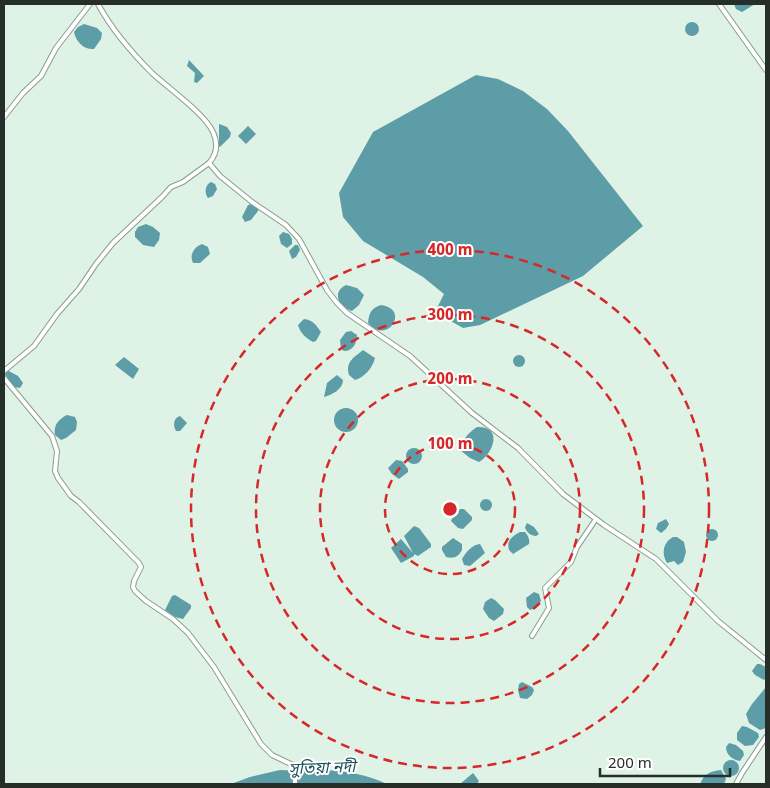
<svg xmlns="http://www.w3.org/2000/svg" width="770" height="788" font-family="Georgia,'Noto Sans Bengali',serif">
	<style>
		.water { fill: #5c9da7 }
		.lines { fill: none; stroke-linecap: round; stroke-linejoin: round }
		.street-casing { stroke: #899d90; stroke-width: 6 }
		.street { stroke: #fff; stroke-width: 4 }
		.ring { fill: none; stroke: #d62828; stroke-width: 2.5; stroke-dasharray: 9 6 }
		.labels { text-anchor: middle; stroke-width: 4; stroke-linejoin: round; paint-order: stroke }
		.water-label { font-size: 16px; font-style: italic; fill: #164f57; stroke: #fff }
		.centre { fill: #d62828; stroke: #fff; stroke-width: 2.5 }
		.ring-label { font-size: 15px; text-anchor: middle; font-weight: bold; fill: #d62828; stroke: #fff; stroke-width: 4; stroke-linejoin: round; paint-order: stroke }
	</style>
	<rect width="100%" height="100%" fill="#def3e5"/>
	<g class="water">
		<path d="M734,4H755L742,12L736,9Z"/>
		<circle cx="692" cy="29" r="7"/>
		<path d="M84,24L97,28L102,33L101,39L94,49C84,50 76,42 74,32L78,27Z"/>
		<path d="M189,60L204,76L197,83L194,82L195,73L187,66Z"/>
		<path d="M476,75L498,79L523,91L547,109L568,131L643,226L583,276L480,325L463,328L435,312L444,294L423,277L363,241L343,217L339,193L373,132Z"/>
		<path d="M219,124L227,127L231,133L230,137L220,147L219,146Z"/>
		<path d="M248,126L256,134L246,144L238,136Z"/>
		<path d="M211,182L215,184L217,189L213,196L208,198C204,193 205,185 211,182Z"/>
		<path d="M251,204L258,207V211L251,220L245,222L242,217L248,205Z"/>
		<path d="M146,224L153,227L160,233L159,240L154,247L143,245L135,237V232L138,227Z"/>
		<path d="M283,232L289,234L292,239V244L287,248L281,244L279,236Z"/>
		<path d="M202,244L208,247L210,254L200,263H193C189,255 194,247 202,244Z"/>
		<path d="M295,245H298L300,250L296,257L292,259L289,251Z"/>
		<path d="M346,285L357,288L364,295L359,305L352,311C339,308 331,292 346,285Z"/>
		<path d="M381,305C411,309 387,346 368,323C369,313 371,308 381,305Z"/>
		<path d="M304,319C313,320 316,325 321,332L316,341L313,342C306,338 300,333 298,325Z"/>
		<path d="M351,331L357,335C357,343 353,351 344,351L341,349L340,340L346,332Z"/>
		<path d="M363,350L375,358C373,367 364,378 355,380L349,375C345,361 355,357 363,350Z"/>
		<circle cx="519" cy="361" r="6"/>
		<path d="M124,357L139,369L133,379L115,365Z"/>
		<path d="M7,370L18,376L23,383L20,388L14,387L4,373Z"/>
		<path d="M337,375L343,380C343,389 332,395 324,397L327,383Z"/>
		<circle cx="346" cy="420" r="12"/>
		<path d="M67,415L75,417L77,422L76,430L66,438L61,440L55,435C53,425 59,419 67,415Z"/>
		<path d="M180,416L187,423L180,431H176C173,426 173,418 180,416Z"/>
		<path d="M477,427C503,426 494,453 479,462L470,458L460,450C462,440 468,433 477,427Z"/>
		<circle cx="414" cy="456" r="8"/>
		<path d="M396,460L402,461L408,469V472L399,479L392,474L388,468Z"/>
		<circle cx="486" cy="505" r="6"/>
		<path d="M460,509H464L472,517V520L463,529L458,528L451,521L454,514Z"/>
		<path d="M666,519L669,524L666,529L661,533L656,529L658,523Z"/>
		<path d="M527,523L534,527L539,534L536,536C531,536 526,532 525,527Z"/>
		<path d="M414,526L419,528L431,544V547L418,556L414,554V556L401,563L391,548L401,539L413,553L404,536Z"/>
		<circle cx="712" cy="535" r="6"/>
		<path d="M520,532H525C528,536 530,539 529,544L513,554L509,550C506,540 513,536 520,532Z"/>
		<path d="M673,537H677L684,542L686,552L683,562L678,565L674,561L667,563C661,554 663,542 673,537Z"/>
		<path d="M453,538L462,544V550C458,557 454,559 446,557L442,550V547Z"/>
		<path d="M480,544L485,553L470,566L464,565L462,559C465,553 473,544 480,544Z"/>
		<path d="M534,592L539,594L541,601L537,607L530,610L527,607L526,598Z"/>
		<path d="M175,595L191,605V608L183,619L175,617L165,610L172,596Z"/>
		<path d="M491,598L495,600L504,609L503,614L494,621L489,618L483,609L485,602Z"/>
		<path d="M757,664H760L766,667V678L764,680L755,675L752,671Z"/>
		<path d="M522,682L532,687L534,690L532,695L527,699L520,698L518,690L519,684Z"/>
		<path d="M766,687V728L760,730L749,723L746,714L752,704Z"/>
		<path d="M742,726L747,727L758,733L759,737L753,745L745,746L737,740V733Z"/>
		<path d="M729,743L736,745L743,751L744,755L740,761C733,760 726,755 726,747Z"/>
		<circle cx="731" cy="768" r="8"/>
		<path d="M280,770C294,771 308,769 323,770C347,771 365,774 387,784H231L250,777Z"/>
		<path d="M721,770L726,779L724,784H700C704,774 710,771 721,770Z"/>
		<path d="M473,773L479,781L477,784H460Z"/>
	</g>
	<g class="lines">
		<defs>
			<g id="street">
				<path d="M98,4C112,30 131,52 152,73C167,87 205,114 213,132C218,143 217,154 209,163L220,176L252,202L286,225L299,239L327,290L337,303L347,313L410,356L472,413L518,448L563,494L604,525L656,559L718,621L766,660"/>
				<path d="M719,4L766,70"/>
				<path d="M4,117L23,93L41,76L56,48L90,4"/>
				<path d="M4,371L34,346L57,314L79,289L96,264L113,243L162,197L171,187L183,182L209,163"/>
				<path d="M4,378L52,436L57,451L55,471L58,478L71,496L79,502L139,563L141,567L134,581L133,587L135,591L146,601L173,619L188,633L214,667L261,744L272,755L295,766V784"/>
				<path d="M532,636L549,608L545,588L571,562L577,547L596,519"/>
				<path d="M736,784L742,773L766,737"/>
			</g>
		</defs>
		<use href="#street" class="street-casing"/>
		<use href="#street" class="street"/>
	</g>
	<g class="ring">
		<circle cx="450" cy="509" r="65"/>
		<circle cx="450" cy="509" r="130"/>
		<circle cx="450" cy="509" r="194"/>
		<circle cx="450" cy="509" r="259"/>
	</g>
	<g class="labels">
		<g class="water-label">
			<text transform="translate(322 767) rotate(-2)" y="6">সুতিয়া নদী</text>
		</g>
	</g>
	<circle cx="450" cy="509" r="8" class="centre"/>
	<g class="ring-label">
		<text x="450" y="255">400 m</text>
		<text x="450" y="320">300 m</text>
		<text x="450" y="384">200 m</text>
		<text x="450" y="449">100 m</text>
	</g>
	<rect width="770" height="788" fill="none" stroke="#262e29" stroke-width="10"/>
	<path d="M600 768v8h130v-8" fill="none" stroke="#262e29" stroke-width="2.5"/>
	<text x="608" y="768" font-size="15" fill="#262e29" stroke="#ffffff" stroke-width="4" paint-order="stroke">200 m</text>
</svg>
